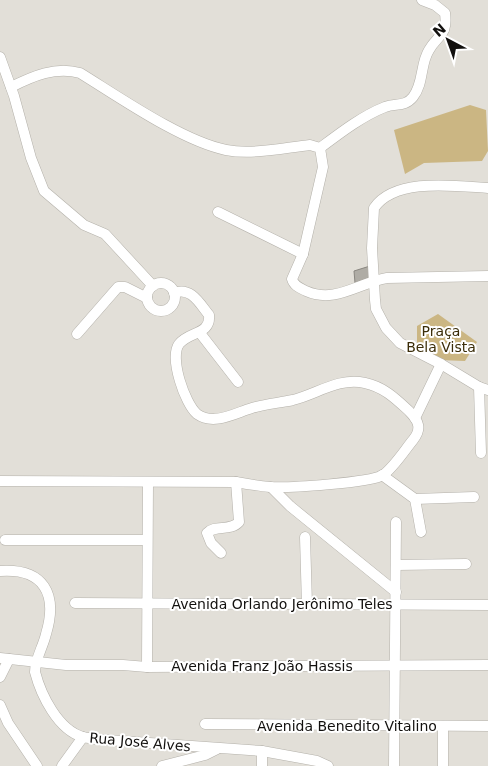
<svg xmlns="http://www.w3.org/2000/svg" width="488" height="766" font-family="'DejaVu Sans',sans-serif">
	<style>
		.green { fill: #cbb683 }
		.building { fill: #afaca5; stroke: #898680 }
		.lines { fill: none; stroke-linecap: round; stroke-linejoin: round }
		.minor-casing { stroke: #b4b1aa; stroke-width: 11 }
		.minor { stroke: #fff; stroke-width: 10 }
		.labels { text-anchor: middle; stroke-width: 4; stroke-linejoin: round; paint-order: stroke }
		.park-label { font-size: 14px; fill: #3b2d09; stroke: #fff }
		.street-label { font-size: 14px; fill: #12100e; stroke: #fff }
	</style>
	<rect width="100%" height="100%" fill="#e2dfd8"/>
	<g class="green">
		<path d="M470,105L486,110L488,151L482,161L424,163L405,174L394,130Z"/>
		<path d="M438,314L477,342L465,361L438,360L417,344V326Z"/>
	</g>
	<path class="building" d="M370,266L371,277L355,283L354,271Z"/>
	<g class="lines">
		<defs>
			<g id="minor">
				<path d="M0,57L14,96L31,158L44,191L84,225L105,234L153,286"/>
				<path d="M11,87C33,76 56,66 80,73C119,97 182,141 226,150C252,155 283,148 310,145L320,148L323,167L303,254L292,279C294,286 300,288 306,291C335,304 358,283 387,278L488,276"/>
				<path d="M320,148C340,133 362,116 385,107C396,103 405,107 413,97C424,83 420,64 429,50C438,34 448,36 445,13L435,5L422,0"/>
				<path d="M488,188C456,186 395,177 374,208L372,248L375,300L376,309L386,328L400,343L441,364L479,387L488,390"/>
				<path d="M218,212L303,254"/>
				<circle cx="161" cy="297" r="14"/>
				<path d="M200,333L238,382"/>
				<path d="M77,334L118,287H125L147,298"/>
				<path d="M479,387L481,453"/>
				<path d="M415,418L441,364"/>
				<path d="M382,475L415,499L474,497"/>
				<path d="M0,481L236,482C247,484 259,486 270,487C288,488 370,483 383,475C394,467 404,451 413,440C422,429 419,421 409,411C396,399 384,387 365,383C339,377 317,394 293,400C279,403 265,404 252,408C235,413 214,426 197,414C185,404 169,358 179,344C189,331 211,335 209,315C200,304 191,286 174,293"/>
				<path d="M271,487L290,506L396,592"/>
				<path d="M415,499L421,532"/>
				<path d="M305,537L307,605"/>
				<path d="M5,540H147"/>
				<path d="M221,553L211,543L207,533C215,524 230,532 239,522L236,482"/>
				<path d="M396,565L466,564"/>
				<path d="M0,571C44,568 58,594 46,634C43,647 35,659 35,672C41,695 58,730 83,737C90,739 99,739 107,740L262,751L317,761L328,766"/>
				<path d="M75,603L488,605"/>
				<path d="M0,658L66,665H123L147,667L488,665"/>
				<path d="M147,667L148,483"/>
				<path d="M0,677L9,659"/>
				<path d="M0,705L8,723L37,766"/>
				<path d="M205,724L488,726"/>
				<path d="M443,726V766"/>
				<path d="M62,766L83,737"/>
				<path d="M162,766L205,755L217,749"/>
				<path d="M262,766V751"/>
				<path d="M394,766L396,522"/>
			</g>
		</defs>
		<use href="#minor" class="minor-casing"/>
		<use href="#minor" class="minor"/>
	</g>
	<g class="labels">
		<g class="park-label">
			<text x="441" y="336">Praça<tspan x="441" dy="16">Bela Vista</tspan></text>
		</g>
		<g class="street-label">
			<text x="282" y="609">Avenida Orlando Jerônimo Teles</text>
			<text x="262" y="671">Avenida Franz João Hassis</text>
			<text x="347" y="731">Avenida Benedito Vitalino</text>
			<text transform="translate(140 742) rotate(5)" y="5">Rua José Alves</text>
		</g>
	</g>
	<g transform="translate(448 40) rotate(319)" stroke="#ffffff" stroke-width="4" paint-order="stroke">
	<path d="M0-4L9 19L0 12L-9 19Z" fill="#12100e"/>
	<text y="-8" font-size="14" font-weight="bold" text-anchor="middle" fill="#12100e">N</text>
	</g>
</svg>
